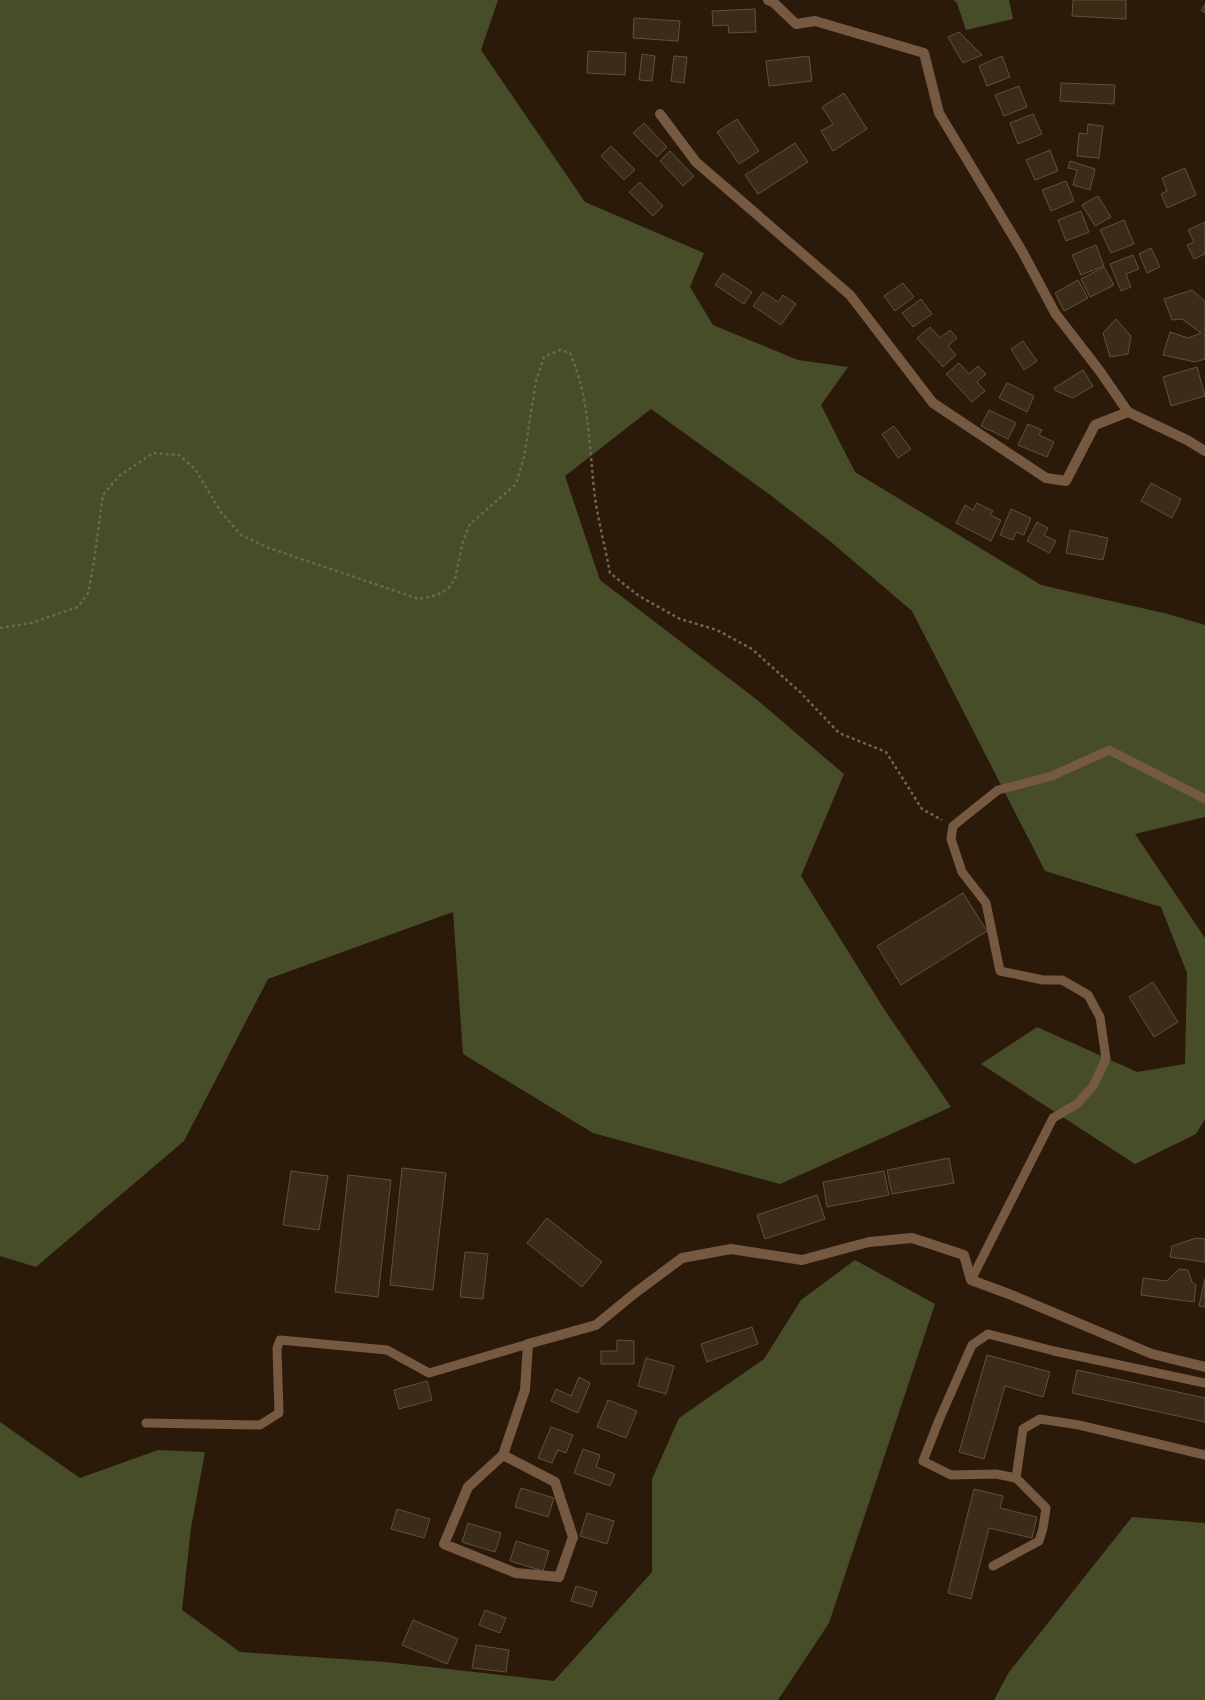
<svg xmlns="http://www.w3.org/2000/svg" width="1205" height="1700" font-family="Literata,serif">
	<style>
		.forest { fill: #474d29 }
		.building { fill: #3a2c17; stroke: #61513b }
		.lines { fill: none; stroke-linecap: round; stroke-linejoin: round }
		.path { stroke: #736355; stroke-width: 2.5; stroke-dasharray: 3 3; stroke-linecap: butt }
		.service { stroke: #765941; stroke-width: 9 }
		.minor { stroke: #765941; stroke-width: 10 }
	</style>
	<rect width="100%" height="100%" fill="#2b1909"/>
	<g class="forest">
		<path d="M0,0H498L481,50L585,202L704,253L690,287L713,325L798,360L848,367L821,405L855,472L1041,585L1168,614L1205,625V817L1135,834L1205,938V1119L1196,1134L1135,1164L981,1064L1037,1027L1137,1072L1185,1064L1187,973L1161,907L1045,871L912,611L831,542L769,494L651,409L565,476L600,580L756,699L844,774L801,876L884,1009L951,1107L780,1184L593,1133L463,1054L453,912L268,979L184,1141L36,1267L0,1256Z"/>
		<path d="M953,0H1009L1013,19L966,30L957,3Z"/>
		<path d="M855,1260L935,1304L829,1623L778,1700H0V1422L80,1478L158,1450L205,1452L191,1528L182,1610L240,1652L386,1662L554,1681L652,1572V1479L679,1418L764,1359L801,1300Z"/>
		<path d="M1132,1517L1205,1523V1700H994L1009,1672Z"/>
	</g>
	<g class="building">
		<path d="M1073,0H1126V19L1072,16Z"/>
		<path d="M1205,4V13L1201,10Z"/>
		<path d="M755,9L756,32L729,33L728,25L713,26L712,11Z"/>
		<path d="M634,18L680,21L678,41L633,38Z"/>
		<path d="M959,32L982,55L963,63L948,37Z"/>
		<path d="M588,51L626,53L625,75L587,73Z"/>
		<path d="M642,54L655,56L652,81L639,80Z"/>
		<path d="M674,56L687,57L684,83L671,81Z"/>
		<path d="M809,56L812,81L769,86L766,61Z"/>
		<path d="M1002,56L1010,77L987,86L979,66Z"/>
		<path d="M1061,83L1115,85L1114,104L1060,101Z"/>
		<path d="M1019,86L1027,107L1004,116L995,95Z"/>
		<path d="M844,93L867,129L833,151L821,131L833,124L822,107Z"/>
		<path d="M1033,114L1042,134L1018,144L1010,123Z"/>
		<path d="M737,119L759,151L739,164L717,132Z"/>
		<path d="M644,123L667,147L657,157L633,133Z"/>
		<path d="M1088,124L1103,126L1099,158L1077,156L1079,133L1087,134Z"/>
		<path d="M795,143L808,162L758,194L745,175Z"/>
		<path d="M611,146L635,170L624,180L601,156Z"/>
		<path d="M1050,150L1058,171L1035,180L1026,160Z"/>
		<path d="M670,151L694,176L683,186L660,161Z"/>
		<path d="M1070,161L1095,169L1090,190L1073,185L1077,170L1068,168Z"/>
		<path d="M1185,168L1196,195L1167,208L1161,194L1167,191L1162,178Z"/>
		<path d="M1066,181L1074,201L1051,211L1042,190Z"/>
		<path d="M640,182L663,206L653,216L629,192Z"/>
		<path d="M1098,196L1111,217L1095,226L1082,205Z"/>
		<path d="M1081,211L1089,232L1066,241L1058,220Z"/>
		<path d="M1124,220L1134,244L1111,253L1100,230Z"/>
		<path d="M1205,222V254L1194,259L1187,245L1194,242L1188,230Z"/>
		<path d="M1096,245L1104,266L1081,275L1072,255Z"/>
		<path d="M1151,248L1160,267L1147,273L1139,254Z"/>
		<path d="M1133,255L1139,269L1126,274L1131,287L1121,291L1110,264Z"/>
		<path d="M1104,267L1114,285L1090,297L1081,279Z"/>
		<path d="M723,273L752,292L744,304L715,285Z"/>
		<path d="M1078,280L1088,298L1064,311L1055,293Z"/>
		<path d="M903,283L914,297L895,311L884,296Z"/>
		<path d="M1192,290L1205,301V359L1195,362L1163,355L1170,332L1188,338L1201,333L1182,319L1172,320L1164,299Z"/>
		<path d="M763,292L778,302L783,295L796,304L781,325L753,306Z"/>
		<path d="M921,299L932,314L913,327L902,313Z"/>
		<path d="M1116,319L1131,336L1128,354L1110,357L1103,333Z"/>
		<path d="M930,327L940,338L950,330L957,338L948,346L956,355L943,367L917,338Z"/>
		<path d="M1023,341L1037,361L1024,370L1011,349Z"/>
		<path d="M959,363L969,374L978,366L986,374L977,382L985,391L972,402L946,374Z"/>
		<path d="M1197,367L1205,396L1171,406L1163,377Z"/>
		<path d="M1083,370L1093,386L1073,398L1056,391L1054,388Z"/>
		<path d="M1007,383L1034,396L1027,412L999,398Z"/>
		<path d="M989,410L1016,423L1008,439L981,426Z"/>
		<path d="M1028,424L1042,430L1039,435L1054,442L1047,457L1018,445Z"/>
		<path d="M894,426L911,449L898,458L882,434Z"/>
		<path d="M1151,483L1181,499L1172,518L1141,501Z"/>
		<path d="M977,503L993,511L990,515L1001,520L991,541L956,523L965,505L973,510Z"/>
		<path d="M1011,509L1031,518L1024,535L1016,532L1013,540L1000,535Z"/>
		<path d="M1037,522L1048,528L1044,535L1056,541L1049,553L1027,541Z"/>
		<path d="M1070,530L1108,538L1103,560L1066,553Z"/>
		<path d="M963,893L987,931L901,985L877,946Z"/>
		<path d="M1153,982L1178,1022L1154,1037L1129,997Z"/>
		<path d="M949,1158L954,1183L892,1194L887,1170Z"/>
		<path d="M402,1168L446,1173L433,1290L390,1285Z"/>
		<path d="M291,1171L328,1176L319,1230L283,1225Z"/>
		<path d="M884,1171L889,1195L827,1207L823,1182Z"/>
		<path d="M348,1175L391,1180L378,1297L335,1292Z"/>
		<path d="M817,1195L825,1219L765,1239L757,1215Z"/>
		<path d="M547,1218L602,1262L582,1287L527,1243Z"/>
		<path d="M1196,1238L1205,1239V1262L1170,1257L1172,1246Z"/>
		<path d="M465,1252L488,1254L483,1299L460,1297Z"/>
		<path d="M1179,1269L1188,1270L1192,1282L1196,1285L1194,1302L1141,1295L1143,1278L1167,1281Z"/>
		<path d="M1205,1279V1307L1199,1306Z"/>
		<path d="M752,1327L758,1344L707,1362L701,1344Z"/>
		<path d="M617,1340L634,1341V1364H601V1351H617Z"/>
		<path d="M987,1355L1050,1372L1043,1397L1005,1386L984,1459L959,1452Z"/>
		<path d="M646,1358L674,1366L666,1394L638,1386Z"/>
		<path d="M1077,1370L1205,1398V1422L1072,1393Z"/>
		<path d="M579,1377L590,1383L578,1413L551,1401L556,1389L571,1396Z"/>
		<path d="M427,1381L432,1400L399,1409L394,1390Z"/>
		<path d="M608,1400L637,1411L626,1438L597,1427Z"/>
		<path d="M551,1427L573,1435L566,1453L558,1450L552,1463L538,1458Z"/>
		<path d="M583,1449L600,1455L596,1467L615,1474L610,1486L574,1473Z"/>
		<path d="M521,1488L554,1498L548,1517L515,1507Z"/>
		<path d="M974,1489L1003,1496L1000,1508L1037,1517L1032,1538L989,1528L971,1599L948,1593Z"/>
		<path d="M397,1509L430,1519L424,1538L391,1529Z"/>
		<path d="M587,1513L614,1521L607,1544L580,1536Z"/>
		<path d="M468,1523L501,1533L495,1552L462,1542Z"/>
		<path d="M516,1541L549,1551L543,1571L510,1561Z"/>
		<path d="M576,1586L597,1592L592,1607L571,1601Z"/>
		<path d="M485,1610L506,1618L500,1633L479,1625Z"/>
		<path d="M413,1620L458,1639L447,1664L402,1645Z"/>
		<path d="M476,1645L509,1650L506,1672L472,1668Z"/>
	</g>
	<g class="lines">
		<path class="path" d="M0,628L31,623L78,607L88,593L93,568L103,495L119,476L153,453L179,455L195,469L221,512L241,535L269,548L419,599L437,595L448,589L455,579L463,541L470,524L516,484L524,457L536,381L544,357L560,350L570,353C589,396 589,443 594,489C597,517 605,546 610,573L639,596L680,619L717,630L752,649L800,692L839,733L886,752L922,809L942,820"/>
		<g class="service">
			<path d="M971,1280L1053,1118L1077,1104L1093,1086L1106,1059L1100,1017L1088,995L1062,980H1043L1000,971L986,903L962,872L951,839L953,826L998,790L1052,776L1109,750L1205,799"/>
			<path d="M1205,1383L1054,1351L988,1334L972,1345L939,1420L923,1461L951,1475L996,1474L1016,1478L1023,1429L1040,1419L1079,1425L1205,1455"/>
			<path d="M146,1423L260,1425L279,1413L277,1348L280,1340L387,1350L429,1373L528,1344"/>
			<path d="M993,1566L1039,1541L1043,1528L1046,1508L1016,1478"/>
		</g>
		<g class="minor">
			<path d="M768,0L773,2L796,24L815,21L924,53L939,113L1022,251L1055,313L1099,370L1128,412"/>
			<path d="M660,114L696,162L850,295L933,403L1046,478L1066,481L1095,425L1128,412L1187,440L1205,451"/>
			<path d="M503,1455L555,1482L573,1537L559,1577L516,1573L444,1544L468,1487L503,1455L525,1390L528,1344L596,1325L635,1293L682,1258L731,1249L802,1260L869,1242L912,1238L964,1255L971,1280L1009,1294L1152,1354L1205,1367"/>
		</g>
	</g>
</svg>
